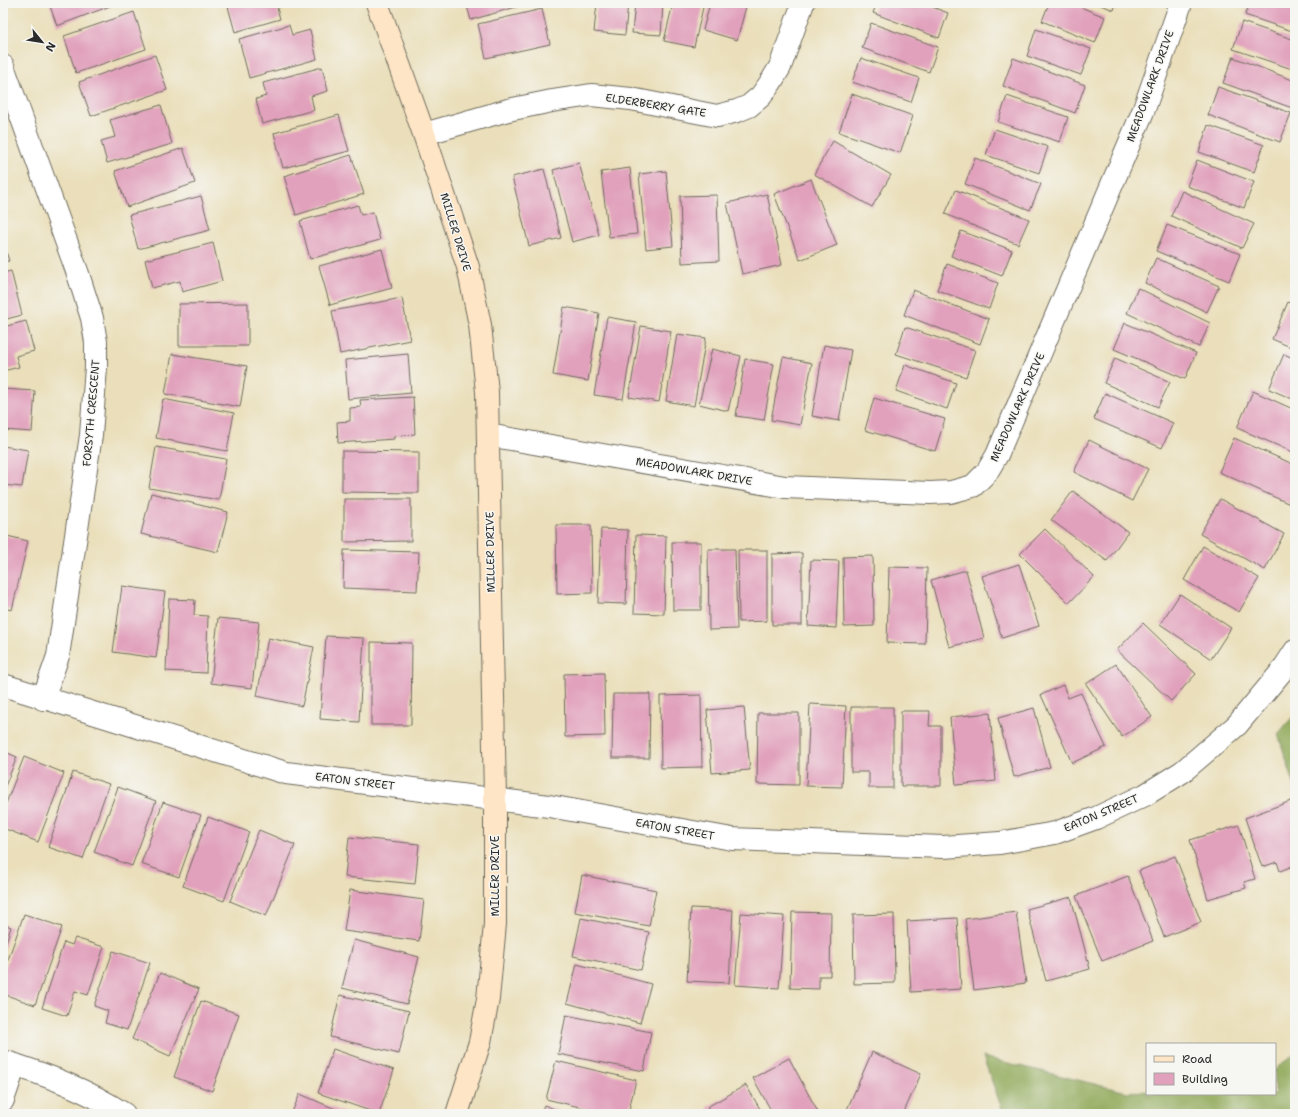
<svg xmlns="http://www.w3.org/2000/svg" width="1298" height="1117" font-family="'Shantell Sans',sans-serif">
	<style>
		.forest { fill: #92aa5c; stroke: #5e6a44 }
		.building { fill: #e1a1bc }
		.lines { fill: none; stroke-linecap: round; stroke-linejoin: round }
		.street-casing { stroke: #6e6a5d; stroke-width: 24 }
		.secondary-casing { stroke: #6e6a5d; stroke-width: 24 }
		.street { stroke: #fff; stroke-width: 22 }
		.secondary { stroke: #fde5c5; stroke-width: 22 }
		.labels { text-anchor: middle; stroke-width: 3; stroke-linejoin: round; paint-order: stroke }
		.street-label { font-size: 11px; fill: #2b2b2b; stroke: #f6f6f2 }
	</style>
	<rect width="100%" height="100%" fill="#f6f6f2"/>
	<filter id="ink" filterUnits="userSpaceOnUse"><feTurbulence type="fractalNoise" baseFrequency=".025" numOctaves="2"/><feDisplacementMap in="SourceGraphic" scale="8" xChannelSelector="R" yChannelSelector="G"/><feConvolveMatrix kernelMatrix="1 2 1 2 8 2 1 2 1" color-interpolation-filters="sRGB"/></filter>
	<filter id="wash" filterUnits="userSpaceOnUse"><feTurbulence type="fractalNoise" baseFrequency=".012" numOctaves="4" result="noise"/><feDisplacementMap in="SourceGraphic" scale="16" xChannelSelector="R" yChannelSelector="G"/><feGaussianBlur stdDeviation="0.9" result="paint"/><feColorMatrix in="noise" values="0 0 0 0 0 0 0 0 0 0 0 0 0 0 0 0 0 1.4 0 .05"/><feComposite in="paint" operator="in"/></filter>
	<g filter="url(#wash)">
		<rect width="100%" height="100%" fill="#eadfba"/>
		<g class="forest">
			<path d="M1295,714V787L1278,734Z"/>
			<path d="M1295,1054V1114H1004L983,1057L1127,1092L1147,1091V1094H1275V1069Z"/>
		</g>
		<g id="blocks">
			<g class="building">
				<path d="M49,3H118L57,26Z"/>
				<path d="M227,3H294L277,8L280,19L235,32Z"/>
				<path d="M466,3H530L471,20Z"/>
				<path d="M597,3H628L625,35L594,32Z"/>
				<path d="M635,3H663L661,35L632,33Z"/>
				<path d="M673,3H704L694,47L664,41Z"/>
				<path d="M710,3H747L737,40L703,30Z"/>
				<path d="M877,3H922L948,13L939,38L873,13Z"/>
				<path d="M1049,3H1071L1105,17L1095,43L1042,21Z"/>
				<path d="M1095,3H1116L1114,10Z"/>
				<path d="M1250,3H1295V32L1245,15Z"/>
				<path d="M542,9L550,44L486,58L478,24Z"/>
				<path d="M134,12L146,49L76,73L64,36Z"/>
				<path d="M1242,22L1295,40V70L1233,49Z"/>
				<path d="M871,23L938,47L929,72L862,48Z"/>
				<path d="M289,25L292,35L310,30L317,59L249,78L239,39Z"/>
				<path d="M1036,29L1091,49L1081,75L1027,56Z"/>
				<path d="M155,55L167,90L91,116L79,82Z"/>
				<path d="M1233,57L1295,81V109L1223,83Z"/>
				<path d="M861,58L919,78L911,102L852,82Z"/>
				<path d="M1013,58L1085,85L1075,113L1003,86Z"/>
				<path d="M322,67L328,91L311,96L314,110L262,124L256,99L266,96L263,83Z"/>
				<path d="M1218,87L1291,113L1280,142L1208,115Z"/>
				<path d="M852,94L913,116L900,153L839,132Z"/>
				<path d="M1007,96L1068,117L1060,142L998,122Z"/>
				<path d="M161,105L172,144L107,163L101,141L115,137L110,120Z"/>
				<path d="M339,115L349,151L283,168L274,133Z"/>
				<path d="M1208,125L1264,145L1254,172L1199,152Z"/>
				<path d="M995,129L1048,147L1039,173L986,155Z"/>
				<path d="M833,141L891,175L872,207L814,174Z"/>
				<path d="M183,148L195,183L127,207L115,171Z"/>
				<path d="M351,155L364,194L296,215L284,176Z"/>
				<path d="M975,158L1041,184L1030,210L965,184Z"/>
				<path d="M1197,160L1254,182L1244,208L1187,186Z"/>
				<path d="M579,163L599,235L572,242L553,170Z"/>
				<path d="M630,168L637,234L609,237L601,172Z"/>
				<path d="M544,169L561,238L529,246L512,177Z"/>
				<path d="M666,171L673,246L646,249L639,174Z"/>
				<path d="M811,179L837,245L800,260L774,194Z"/>
				<path d="M956,190L1029,219L1018,244L945,214Z"/>
				<path d="M1182,191L1254,224L1242,248L1171,216Z"/>
				<path d="M767,194L782,265L742,274L727,203Z"/>
				<path d="M717,195L719,261L682,263L680,196Z"/>
				<path d="M201,196L210,230L138,249L129,215Z"/>
				<path d="M358,205L361,215L373,212L380,240L310,259L300,221Z"/>
				<path d="M1167,225L1240,254L1229,281L1156,251Z"/>
				<path d="M961,231L1012,250L1002,276L951,256Z"/>
				<path d="M3,241L9,261L3,262Z"/>
				<path d="M213,243L222,281L182,292L180,281L152,288L145,260Z"/>
				<path d="M382,249L392,288L330,305L319,266Z"/>
				<path d="M1156,258L1219,286L1207,312L1145,283Z"/>
				<path d="M947,264L998,283L989,309L937,290Z"/>
				<path d="M11,271L22,315L3,320V273Z"/>
				<path d="M1138,288L1210,323L1199,347L1127,313Z"/>
				<path d="M913,290L989,319L980,344L904,315Z"/>
				<path d="M402,298L410,340L340,354L332,311Z"/>
				<path d="M1288,302L1295,305V349L1272,339Z"/>
				<path d="M248,303V346H179V304Z"/>
				<path d="M564,307L599,313L588,381L553,375Z"/>
				<path d="M607,317L636,322L623,399L594,395Z"/>
				<path d="M26,321L34,351L16,356L19,367L3,371V327Z"/>
				<path d="M1125,323L1196,353L1185,379L1114,349Z"/>
				<path d="M641,326L671,331L659,402L629,397Z"/>
				<path d="M905,327L975,350L966,377L896,354Z"/>
				<path d="M677,334L706,338L694,406L666,401Z"/>
				<path d="M824,345L851,350L839,421L812,416Z"/>
				<path d="M712,349L741,356L728,411L699,404Z"/>
				<path d="M172,354L247,366L240,407L165,394Z"/>
				<path d="M408,354L411,393L348,399L345,360Z"/>
				<path d="M1284,354L1295,359V400L1269,389Z"/>
				<path d="M783,357L812,363L800,425L771,420Z"/>
				<path d="M1115,358L1170,382L1158,407L1104,383Z"/>
				<path d="M745,359L774,364L764,420L736,416Z"/>
				<path d="M905,365L956,383L947,409L896,391Z"/>
				<path d="M3,389L35,391L32,432L3,430Z"/>
				<path d="M1253,391L1295,410V453L1237,428Z"/>
				<path d="M1105,393L1173,423L1162,448L1094,419Z"/>
				<path d="M413,397L415,434L394,436V439L338,443L337,422L350,421V408L361,407L360,400Z"/>
				<path d="M874,398L945,419L935,451L865,430Z"/>
				<path d="M163,399L234,413L227,451L156,438Z"/>
				<path d="M1234,438L1295,465V499L1292,505L1219,472Z"/>
				<path d="M1089,440L1148,469L1132,501L1074,472Z"/>
				<path d="M3,446L28,450L22,487L3,485Z"/>
				<path d="M156,447L226,459L219,500L149,488Z"/>
				<path d="M342,451L419,452V493L342,492Z"/>
				<path d="M1073,491L1128,532L1107,561L1051,520Z"/>
				<path d="M151,493L228,512L218,552L141,534Z"/>
				<path d="M344,499H411V541L344,542Z"/>
				<path d="M1220,499L1284,534L1265,570L1200,534Z"/>
				<path d="M556,525H591L592,593L557,594Z"/>
				<path d="M601,529L628,530L626,604L598,603Z"/>
				<path d="M1045,529L1094,577L1069,603L1020,554Z"/>
				<path d="M3,535L28,541L12,610L3,608Z"/>
				<path d="M636,535L666,536L664,614L634,613Z"/>
				<path d="M672,542H701V610H673Z"/>
				<path d="M1203,546L1259,578L1239,612L1184,580Z"/>
				<path d="M708,549H735L737,629L709,630Z"/>
				<path d="M344,550L419,552L417,591L343,588Z"/>
				<path d="M738,550H767V621L739,622Z"/>
				<path d="M802,553V625H772V554Z"/>
				<path d="M873,556L874,626L844,627L843,557Z"/>
				<path d="M811,560L839,561L836,628L808,626Z"/>
				<path d="M1019,564L1039,626L1002,638L982,576Z"/>
				<path d="M889,567L927,568L925,644L887,643Z"/>
				<path d="M966,570L984,638L949,647L931,580Z"/>
				<path d="M122,586L165,592L156,658L113,652Z"/>
				<path d="M1180,594L1231,628L1211,659L1160,624Z"/>
				<path d="M169,599L195,600L194,615L208,616L206,673L166,671Z"/>
				<path d="M218,618L259,622L252,688L211,683Z"/>
				<path d="M1143,623L1196,674L1171,701L1117,650Z"/>
				<path d="M326,636L364,638L359,722L320,719Z"/>
				<path d="M268,638L314,647L302,706L257,696Z"/>
				<path d="M371,642L412,643L411,725H371Z"/>
				<path d="M1116,664L1152,717L1122,737L1086,684Z"/>
				<path d="M604,673L605,736L565,737L564,674Z"/>
				<path d="M1063,685L1068,698L1081,693L1106,747L1072,763L1041,695Z"/>
				<path d="M613,694H650L649,758H612Z"/>
				<path d="M701,695L702,767L661,768L660,696Z"/>
				<path d="M810,704L846,706L842,787L806,786Z"/>
				<path d="M744,707L750,770L712,773L707,710Z"/>
				<path d="M851,707H893V788H869V772H851Z"/>
				<path d="M1034,708L1050,767L1014,777L998,718Z"/>
				<path d="M901,711H930L929,726H941V786H901Z"/>
				<path d="M758,713H799V785L757,784Z"/>
				<path d="M990,713L996,781L956,785L950,717Z"/>
				<path d="M3,751L17,757L3,791Z"/>
				<path d="M24,757L64,773L38,842L3,828V811Z"/>
				<path d="M73,772L109,784L83,859L48,847Z"/>
				<path d="M118,787L156,801L132,866L94,852Z"/>
				<path d="M1291,801L1295,813V865L1280,871L1277,862L1262,867L1245,818Z"/>
				<path d="M163,802L201,815L179,877L141,864Z"/>
				<path d="M208,817L249,832L224,901L183,886Z"/>
				<path d="M1239,825L1255,879L1244,882L1246,888L1208,899L1190,840Z"/>
				<path d="M259,830L295,845L266,916L230,901Z"/>
				<path d="M349,837L419,844L415,884L345,877Z"/>
				<path d="M1175,856L1201,922L1164,937L1139,871Z"/>
				<path d="M582,875L656,890L649,926L575,912Z"/>
				<path d="M1128,876L1153,941L1102,961L1076,896Z"/>
				<path d="M350,890L424,900L419,941L344,931Z"/>
				<path d="M1071,897L1090,969L1046,981L1027,909Z"/>
				<path d="M691,908L733,910L729,983L687,981Z"/>
				<path d="M792,912L831,913L830,976H819V989L790,988Z"/>
				<path d="M1016,912L1026,983L974,990L965,919Z"/>
				<path d="M741,913L784,916L779,988L735,985Z"/>
				<path d="M24,914L62,927L35,1005L3,994V974Z"/>
				<path d="M894,914L895,983L854,984L853,915Z"/>
				<path d="M581,918L649,932L641,970L573,956Z"/>
				<path d="M957,918L961,989L911,992L907,921Z"/>
				<path d="M3,924L11,927L3,951Z"/>
				<path d="M75,938L104,947L88,995L75,991L67,1016L42,1008L64,942L72,945Z"/>
				<path d="M354,940L419,957L407,1004L342,988Z"/>
				<path d="M113,951L150,963L127,1030L105,1023L108,1011L94,1006Z"/>
				<path d="M577,964L651,984L640,1023L567,1003Z"/>
				<path d="M160,973L199,989L170,1056L132,1039Z"/>
				<path d="M340,995L409,1011L399,1054L330,1037Z"/>
				<path d="M201,1001L239,1014L212,1091L174,1077Z"/>
				<path d="M566,1015L651,1032L644,1071L558,1054Z"/>
				<path d="M333,1049L394,1070L379,1114L318,1093Z"/>
				<path d="M872,1052L921,1074L903,1114H845Z"/>
				<path d="M789,1058L819,1114H773L753,1078Z"/>
				<path d="M556,1061L636,1080L628,1114H609L546,1099Z"/>
				<path d="M746,1085L763,1114H711L707,1107Z"/>
				<path d="M300,1094L347,1114H291Z"/>
				<path d="M544,1105L567,1114H540Z"/>
			</g>
		</g>
	</g>
	<g filter="url(#ink)">
		<use href="#blocks" fill-opacity="0" stroke="#6e6a5d" stroke-width="1"/>
		<g class="lines">
			<defs>
				<g id="street">
					<path d="M3,66L78,274L92,318L96,342V367L91,435L58,656L43,699"/>
					<path d="M424,134L508,110L552,101L591,95L631,99L717,116L737,111L749,106L761,96L771,82L780,67L803,3"/>
					<path d="M488,435L785,487L930,493L951,492L973,486L987,472L997,455L1144,109L1181,3"/>
					<path d="M3,685L286,773L549,806L732,839L943,847L1000,843L1055,833L1096,818L1145,795L1182,772L1237,725L1282,671L1295,651"/>
					<path d="M3,1061C46,1075 86,1089 124,1114"/>
					<path d="M3,1100L15,1065"/>
				</g>
				<path id="secondary" d="M377,3L424,134L468,267L480,325L487,392L495,798V924L488,999L480,1042L457,1114"/>
			</defs>
			<use href="#street" class="street-casing"/>
			<use href="#secondary" class="secondary-casing"/>
			<use href="#street" class="street"/>
			<use href="#secondary" class="secondary"/>
		</g>
	</g>
	<g class="labels">
		<g class="street-label">
			<text transform="translate(1150 86) rotate(-70)" y="4">MEADOWLARK DRIVE</text>
			<text transform="translate(656 105) rotate(9)" y="4">ELDERBERRY GATE</text>
			<text transform="translate(456 232) rotate(73)" y="4">MILLER DRIVE</text>
			<text transform="translate(1017 407) rotate(-66)" y="4">MEADOWLARK DRIVE</text>
			<text transform="translate(91 413) rotate(-85)" y="4">FORSYTH CRESCENT</text>
			<text transform="translate(694 471) rotate(10)" y="4">MEADOWLARK DRIVE</text>
			<text transform="translate(490 552) rotate(-91)" y="4">MILLER DRIVE</text>
			<text transform="translate(355 781) rotate(7)" y="4">EATON STREET</text>
			<text transform="translate(1101 813) rotate(-23)" y="4">EATON STREET</text>
			<text transform="translate(675 829) rotate(10)" y="4">EATON STREET</text>
			<text transform="translate(495 876) rotate(-90)" y="4">MILLER DRIVE</text>
		</g>
	</g>
	<rect width="1298" height="1117" fill="none" stroke="#f6f6f2" stroke-width="16"/>
	<rect x="1146" y="1043" width="130" height="52" fill="#f6f6f2" stroke="#a5a5a2"/>
	<rect x="1154" y="1056" width="20" height="6" fill="#fde5c5" stroke="#a5a5a2"/>
	<text x="1182" y="1063" font-size="12" fill="#2b2b2b">Road</text>
	<rect x="1154" y="1073" width="20" height="12" fill="#e1a1bc" stroke="#a5a5a2"/>
	<text x="1182" y="1083" font-size="12" fill="#2b2b2b">Building</text>
	<g transform="translate(42 42) rotate(120)" stroke="#f6f6f2" stroke-width="3" paint-order="stroke">
	<path d="M0-3L7 15L0 10L-7 15Z" fill="#2b2b2b"/>
	<text y="-6" font-size="11" font-weight="bold" text-anchor="middle" fill="#2b2b2b">N</text>
	</g>
</svg>
